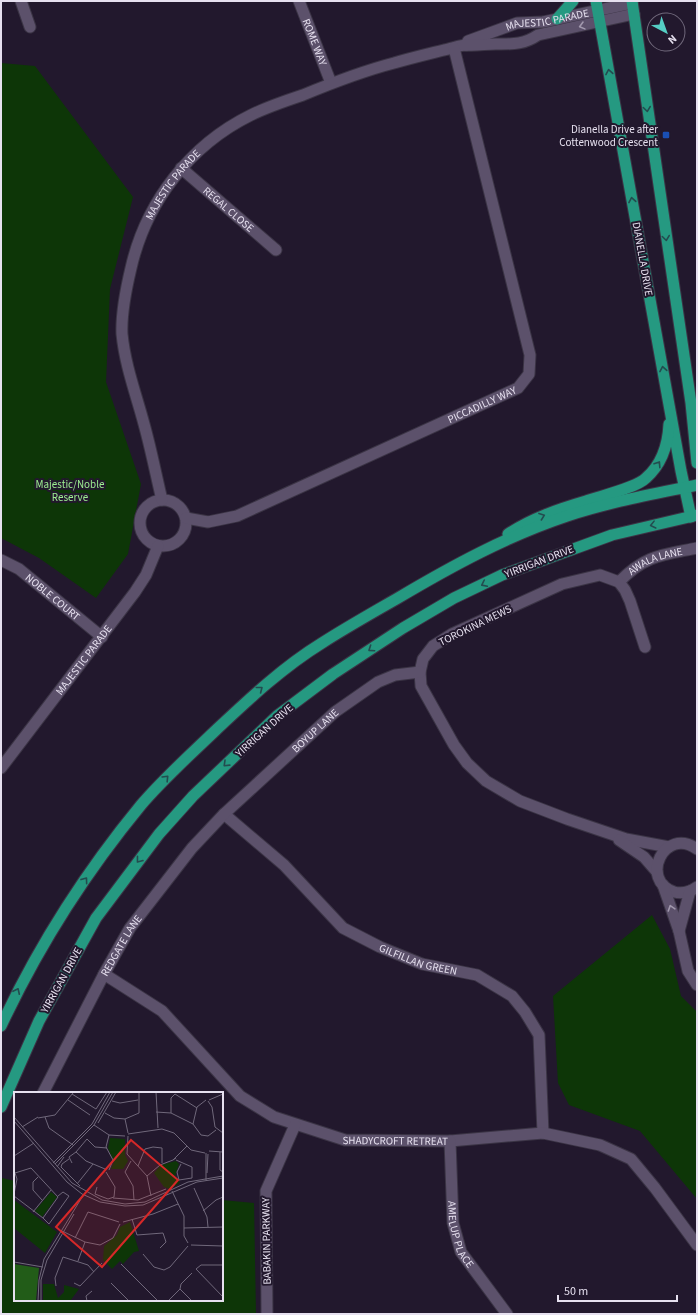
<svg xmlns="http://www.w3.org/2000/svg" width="698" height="1315" font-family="'Source Sans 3',sans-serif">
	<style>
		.green { fill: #0d3607 }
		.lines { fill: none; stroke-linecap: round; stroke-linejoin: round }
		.minor-casing { stroke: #3b3445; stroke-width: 13 }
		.primary-casing { stroke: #3b3445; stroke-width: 13 }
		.minor { stroke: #5c516b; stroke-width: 11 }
		.primary { stroke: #259981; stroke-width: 11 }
		.oneway { stroke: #a198ad }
		.oneway2 { stroke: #234c4f }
		.transit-dot { fill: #1a4fb4; stroke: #22182d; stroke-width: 1.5 }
		.labels { text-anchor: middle; stroke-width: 4; stroke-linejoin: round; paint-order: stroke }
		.street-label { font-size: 11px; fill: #e6e0ef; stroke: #22182d }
		.poi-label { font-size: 11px; fill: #e6e0ef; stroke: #22182d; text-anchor: end }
		.park-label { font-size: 11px; fill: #9dee91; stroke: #22182d }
		.inset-road { fill: none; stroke: #70687b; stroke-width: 1 }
		.view { fill: #d62828; fill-opacity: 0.15; stroke: #d62828; stroke-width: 2 }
		.inset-edge { fill: none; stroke: #e6e0ef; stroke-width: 2 }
	</style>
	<rect width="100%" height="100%" fill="#22182d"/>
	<g class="green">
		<path d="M1,63L35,66L133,197L110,289L106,382L141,484L128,554L96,598L39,558L1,538Z"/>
		<path d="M652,915L670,949L681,996L697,1012V1199L640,1131L569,1105L558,1083L553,996Z"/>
		<path d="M2,1178L15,1181V1300H222V1200L254,1203L256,1314H1Z"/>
	</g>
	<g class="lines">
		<defs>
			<g id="minor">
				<path d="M21,1L30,27"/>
				<path id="s1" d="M299,1L331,83"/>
				<path id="s2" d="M466,45L468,41L517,23L543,22L632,3"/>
				<path id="s3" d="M181,168L276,250"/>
				<circle cx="163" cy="523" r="23"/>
				<path id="s4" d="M162,500C156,475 151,449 144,424C136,394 125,365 122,334C121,312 126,289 131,268C146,202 190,145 251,115C267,107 285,101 303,95C332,83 363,71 394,63C411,58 428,54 444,50C451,49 460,45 466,45C476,46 486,44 496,44C512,44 523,45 538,35L634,14"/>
				<path id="s5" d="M186,518L208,522L237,516L518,388L529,374L530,355L454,48"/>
				<path id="s6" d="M1,560L19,569L102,637"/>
				<path id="s7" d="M619,582C645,555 662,555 697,548"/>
				<path d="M645,647L630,601L625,590L619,582L600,575L562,584L452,634L433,646L423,659L420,672L421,686L454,745L467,763L486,781L520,801L567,819L626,839L669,847"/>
				<path id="s8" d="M1,768L135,592L146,575L158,546"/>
				<path id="s9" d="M224,814L284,865L343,928L380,947L422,964L477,975L512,996L525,1012L539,1035L543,1133"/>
				<path d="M619,840L644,857L657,872"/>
				<path d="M697,849C664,826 639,880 674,892C682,894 690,892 697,887"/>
				<path d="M663,885L679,931L688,971L697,985"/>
				<path d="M679,931L690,891"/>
				<path id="s10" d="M104,974L162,1011L240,1096L274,1117L345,1140L450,1141L543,1133L600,1145L631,1159L655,1188L697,1245"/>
				<path id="s11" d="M43,1093L104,974L130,928L192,848L224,814L335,712L378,682L395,675L420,672"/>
				<path id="s12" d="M450,1141L453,1223L461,1252L507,1314"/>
				<path d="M267,1314L266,1191L295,1125"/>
			</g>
			<g id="primary">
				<path d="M596,1L681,471L691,517"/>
				<path d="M632,1L691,403L697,463"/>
				<path d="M557,19L573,1"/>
				<path d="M508,534C532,518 559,509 586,501C600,496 636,488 646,478C662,464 668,445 669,424"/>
				<path d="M1,1026C38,947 85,873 141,805C164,778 190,755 216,730C249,699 283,667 322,643C347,627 372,613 398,598C452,566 507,536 567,516C609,502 654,494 697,485"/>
				<path d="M1,1107L39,1021L96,918L159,834L193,796L277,716L333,674L403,628L454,598L502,575L612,535L697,515"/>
			</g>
		</defs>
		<use href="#minor" class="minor-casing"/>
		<use href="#primary" class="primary-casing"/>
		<use href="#minor" class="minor"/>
		<use href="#primary" class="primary"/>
	</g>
	<defs><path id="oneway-chevron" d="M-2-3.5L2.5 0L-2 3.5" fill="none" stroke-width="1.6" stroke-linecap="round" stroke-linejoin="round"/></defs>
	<g class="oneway">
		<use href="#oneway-chevron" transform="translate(582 26) rotate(165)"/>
		<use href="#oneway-chevron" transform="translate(671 908) rotate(-108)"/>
	</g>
	<g class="oneway2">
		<use href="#oneway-chevron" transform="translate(609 72) rotate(-100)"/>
		<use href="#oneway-chevron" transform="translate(647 109) rotate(82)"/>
		<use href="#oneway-chevron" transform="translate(632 200) rotate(-100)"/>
		<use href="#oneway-chevron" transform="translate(666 238) rotate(82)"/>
		<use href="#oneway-chevron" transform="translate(663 369) rotate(-100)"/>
		<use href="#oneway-chevron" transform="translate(658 464) rotate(-57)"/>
		<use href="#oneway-chevron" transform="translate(542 516) rotate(-20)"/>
		<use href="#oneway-chevron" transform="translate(653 525) rotate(166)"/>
		<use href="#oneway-chevron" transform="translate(484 584) rotate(154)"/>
		<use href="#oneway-chevron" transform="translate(371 649) rotate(146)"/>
		<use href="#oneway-chevron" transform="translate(260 689) rotate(-38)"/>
		<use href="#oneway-chevron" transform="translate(226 764) rotate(136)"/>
		<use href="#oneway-chevron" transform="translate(166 778) rotate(-46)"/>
		<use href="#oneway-chevron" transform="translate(139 860) rotate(128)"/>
		<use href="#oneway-chevron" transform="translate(85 880) rotate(-54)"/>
		<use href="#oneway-chevron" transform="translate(17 991) rotate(-65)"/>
	</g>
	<rect class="transit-dot" x="662" y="131" width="8" height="8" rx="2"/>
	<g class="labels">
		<g class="street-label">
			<text dy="4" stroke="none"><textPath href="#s2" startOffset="87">MAJESTIC PARADE</textPath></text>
			<text dy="4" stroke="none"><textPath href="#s1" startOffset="44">ROME WAY</textPath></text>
			<text dy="4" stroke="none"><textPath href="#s4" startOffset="332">MAJESTIC PARADE</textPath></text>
			<text dy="4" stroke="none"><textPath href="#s3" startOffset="63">REGAL CLOSE</textPath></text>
			<text transform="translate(643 259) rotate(80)" y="4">DIANELLA DRIVE</text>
			<text dy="4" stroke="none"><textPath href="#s5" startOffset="321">PICCADILLY WAY</textPath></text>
			<text transform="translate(539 561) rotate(-21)" y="4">YIRRIGAN DRIVE</text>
			<text dy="4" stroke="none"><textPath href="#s7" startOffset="43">AWALA LANE</textPath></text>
			<text dy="4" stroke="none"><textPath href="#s6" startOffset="64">NOBLE COURT</textPath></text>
			<text transform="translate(475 625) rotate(-26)" y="4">TOROKINA MEWS</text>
			<text dy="4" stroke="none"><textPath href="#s8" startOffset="136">MAJESTIC PARADE</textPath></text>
			<text transform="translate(264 730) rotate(-42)" y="4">YIRRIGAN DRIVE</text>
			<text dy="4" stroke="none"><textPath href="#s11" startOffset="458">BOYUP LANE</textPath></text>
			<text dy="4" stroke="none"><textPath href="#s11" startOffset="167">REDGATE LANE</textPath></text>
			<text dy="4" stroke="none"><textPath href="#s9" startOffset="247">GILFILLAN GREEN</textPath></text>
			<text transform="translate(61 980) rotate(-61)" y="4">YIRRIGAN DRIVE</text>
			<text dy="4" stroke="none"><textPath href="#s10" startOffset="349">SHADYCROFT RETREAT</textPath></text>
			<text dy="4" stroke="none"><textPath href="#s12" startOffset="95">AMELUP PLACE</textPath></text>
			<text transform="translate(266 1241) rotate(-91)" y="4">BABAKIN PARKWAY</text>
		</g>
		<g class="poi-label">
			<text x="658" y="133">Dianella Drive after<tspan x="658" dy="13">Cottenwood Crescent</tspan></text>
		</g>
		<g class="park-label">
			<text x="70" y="488">Majestic/Noble<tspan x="70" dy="13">Reserve</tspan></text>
		</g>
	</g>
	<g transform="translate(14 1092)">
		<rect width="209" height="209" fill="#22182d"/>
		<path d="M96,46L111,47V63L114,69L109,77H97L100,70L94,56ZM162,69L165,72L161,84L166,91L156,97L150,95L140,81L147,73ZM37,100L43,105L28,125L21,119ZM0,108L43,140L31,161L0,136ZM116,130L125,159L120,160L109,172L106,169L98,177L89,168L90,154L103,143L106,135ZM29,192H40L44,206L50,200V193L65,197L56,209H29Z" fill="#0d3607"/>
		<path d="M0,172L25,176L22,209H0Z" fill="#225c18"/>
		<path class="inset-road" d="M142,0L144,36M58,2L82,17L93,0M54,8L76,23M195,8L209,2M98,9L106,11L124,8M194,9L198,15L201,35L209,41M142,20L157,21L179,32L183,15L192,8M91,21L100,26L111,27M157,21V6L161,2L183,16M0,25L58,91L88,108L111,112L131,110L174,90L209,84M31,25L35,36L59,53M24,26L41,23L59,1M0,29L53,90L68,102L86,110L111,114L129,113L183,90L209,86M84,31L102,0M179,32L187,43L194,44L202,38M80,33L95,43L111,44M8,35L24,25M114,41L111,27L125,21V0M114,42L148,37L160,41L177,58L191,61M95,43L92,55L99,68L95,78M114,44L113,62L133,84L137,104M195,59L209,60M62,60L73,47L81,55L93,56M206,60V78L209,80M0,64L20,51M162,66L159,68L173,54M55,67L48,72L47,75L66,94M162,68L178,75V86L165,88L163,80L167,72M117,69L111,80L119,94L120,108M39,71L78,32L96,0M58,71L55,65L62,60L72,69L91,77M41,72L80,33L99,0M124,74L131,57L139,55L148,56V71M43,75L50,65M0,78L3,87L0,102M193,81L194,62M133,84L146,73L159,68M24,85L19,90V98L28,108M192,88V61M63,92L79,72M83,95L81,102L94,107L100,105L101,95L92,80M180,96L193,125L194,135M158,99L170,124V144L174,151M0,104L29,126L44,105L17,76L1,81M99,106L124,108L152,97M189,119L202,108L209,105M19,120L37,98M29,126L35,132L55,104L49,100L44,104M118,127L123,143L149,141L152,150L146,156M109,130L139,122L164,112M170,136L209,135M48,139L71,150L86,153L99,146L106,132M61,146L74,120L105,130M177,153L209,154M129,162L140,175L150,178L156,175L174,154M64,169L71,150M0,170L29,175M107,172L144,209M209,173H187L182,177L209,205M60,191L66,194L88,171M97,191L115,209M42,194L41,186L49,165L74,173L80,180M166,197L167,192L178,181M166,197L178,209M24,209L25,188L30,167L70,102M27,209V188L33,168L60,122M73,209L72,204L78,199M154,209L166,197"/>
		<path class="view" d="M117,48L164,88L88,175L42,135Z"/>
		<rect width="209" height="209" class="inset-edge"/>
	</g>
	<rect width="698" height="1315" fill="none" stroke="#e6e0ef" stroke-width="4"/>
	<g transform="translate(666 32) rotate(139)"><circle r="19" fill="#22182d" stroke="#70687b"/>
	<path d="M0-3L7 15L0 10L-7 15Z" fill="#55cec4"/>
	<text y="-6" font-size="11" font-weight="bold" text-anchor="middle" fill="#e6e0ef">N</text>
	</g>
	<path d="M558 1295v6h119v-6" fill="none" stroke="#e6e0ef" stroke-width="2"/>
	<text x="564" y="1295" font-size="12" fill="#e6e0ef" stroke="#22182d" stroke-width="3" paint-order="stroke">50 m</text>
</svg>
